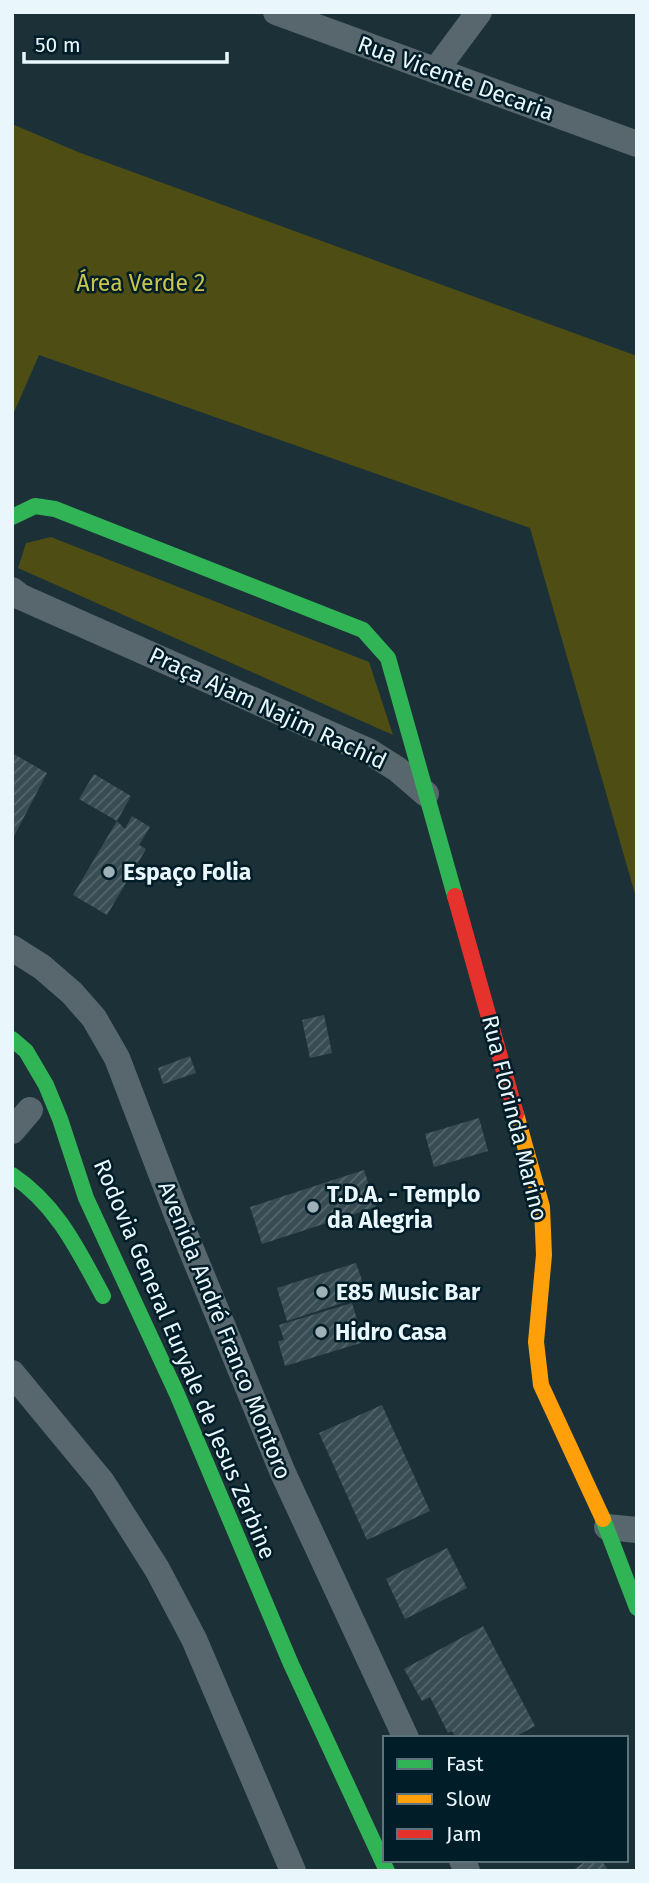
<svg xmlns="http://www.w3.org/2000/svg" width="649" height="1883" font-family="'Fira Sans',sans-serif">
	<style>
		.park { fill: #4d4d14 }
		.building { fill: url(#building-hatch) }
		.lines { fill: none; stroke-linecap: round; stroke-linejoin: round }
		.street { stroke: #58676e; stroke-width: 26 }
		.fast { stroke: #30b455; stroke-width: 16 }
		.slow { stroke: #ff9f0a; stroke-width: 16 }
		.jam { stroke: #e5322d; stroke-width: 16 }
		.poi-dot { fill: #a1b1b8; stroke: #001d28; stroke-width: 2.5 }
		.labels { text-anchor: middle; stroke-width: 5; stroke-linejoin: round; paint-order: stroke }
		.street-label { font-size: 23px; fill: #e9f7fd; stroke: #001d28 }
		.park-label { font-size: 23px; fill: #c9c44c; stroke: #001d28 }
		.poi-label { font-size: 23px; font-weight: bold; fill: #e9f7fd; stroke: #001d28; text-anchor: start }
	</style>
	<defs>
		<pattern id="building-hatch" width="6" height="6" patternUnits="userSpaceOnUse" patternTransform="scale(1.75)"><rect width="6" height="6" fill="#384d53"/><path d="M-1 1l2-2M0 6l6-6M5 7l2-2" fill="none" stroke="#55676d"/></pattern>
	</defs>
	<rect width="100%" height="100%" fill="#1c3038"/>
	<g class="park">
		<path d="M12,124L78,152L637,356V901L530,528L39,355L12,417Z"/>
		<path d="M51,537L369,662L393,735L18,568L26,543Z"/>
	</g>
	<g class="building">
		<path d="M12,753L47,773L12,840Z"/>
		<path d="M94,774L131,796L117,821L125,829L132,816L150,827L139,845L146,849L107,915L73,895L117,821L79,799Z"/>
		<path d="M324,1015L332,1053L310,1058L302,1020Z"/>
		<path d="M190,1056L196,1073L163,1084L158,1068Z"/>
		<path d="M479,1118L488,1151L434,1167L425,1134Z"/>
		<path d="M364,1170L376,1207L262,1244L250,1207Z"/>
		<path d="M356,1263L367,1295L287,1321L277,1288Z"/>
		<path d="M352,1303L364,1342L285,1366L278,1341L284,1340L279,1325Z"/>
		<path d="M382,1405L430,1511L367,1540L319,1433Z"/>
		<path d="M447,1548L467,1588L405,1619L386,1579Z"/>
		<path d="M483,1626L535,1726L513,1738H456L452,1731L448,1733L430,1697L422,1701L404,1669Z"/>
		<path d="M587,1860H601L609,1871H572Z"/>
	</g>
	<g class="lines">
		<g class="street">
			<path d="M276,12L637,144"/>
			<path d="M436,70L479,12"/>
			<path d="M12,590L21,597L370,752L397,769L426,794"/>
			<path d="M12,948L42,967L72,993L94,1018L117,1058L177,1215L283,1473L406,1738"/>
			<path d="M12,1131L30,1110"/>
			<path d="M12,1373L102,1482L157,1569L194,1639L293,1871"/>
			<path d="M607,1527L637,1530"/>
			<path d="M462,1860L467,1871"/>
		</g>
		<g class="fast">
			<path d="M12,517L35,506L55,509L363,630L388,658L455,896"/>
			<path d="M12,1039L26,1051L46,1085L60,1119L86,1198L177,1394L291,1664L387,1871"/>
			<path d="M12,1175C57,1205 78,1250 103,1296"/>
			<path d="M603,1519L637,1608"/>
		</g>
		<path class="slow" d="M516,1114L542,1207L544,1255L536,1342L541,1385L603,1519"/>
		<path class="jam" d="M455,896L516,1114"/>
	</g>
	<g class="poi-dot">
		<circle cx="109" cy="872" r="7"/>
		<circle cx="313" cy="1207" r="7"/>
		<circle cx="322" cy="1292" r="7"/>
		<circle cx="321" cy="1332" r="7"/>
	</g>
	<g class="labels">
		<g class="street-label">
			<text transform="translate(456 78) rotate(20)" y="8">Rua Vicente Decaria</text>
			<text transform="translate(268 708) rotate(25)" y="8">Praça Ajam Najim Rachid</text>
			<text transform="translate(515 1118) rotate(76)" y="8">Rua Florinda Marino</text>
			<text transform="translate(225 1330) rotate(68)" y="8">Avenida André Franco Montoro</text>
			<text transform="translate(185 1359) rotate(67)" y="8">Rodovia General Euryale de Jesus Zerbine</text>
		</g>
		<g class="park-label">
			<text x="141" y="291">Área Verde 2</text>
		</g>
		<g class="poi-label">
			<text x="123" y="880">Espaço Folia</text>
			<text x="327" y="1202">T.D.A. - Templo<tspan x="327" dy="26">da Alegria</tspan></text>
			<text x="336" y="1300">E85 Music Bar</text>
			<text x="335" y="1340">Hidro Casa</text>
		</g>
	</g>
	<rect width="649" height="1883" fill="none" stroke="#e9f7fd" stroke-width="28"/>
	<rect x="383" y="1736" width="245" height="126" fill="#001d28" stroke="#5d747d" stroke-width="2"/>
	<rect x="397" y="1759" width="35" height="10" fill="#30b455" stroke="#5d747d" stroke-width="2"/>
	<text x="446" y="1771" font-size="21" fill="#e9f7fd">Fast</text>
	<rect x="397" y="1794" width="35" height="10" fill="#ff9f0a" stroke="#5d747d" stroke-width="2"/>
	<text x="446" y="1806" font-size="21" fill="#e9f7fd">Slow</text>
	<rect x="397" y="1829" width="35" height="10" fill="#e5322d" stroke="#5d747d" stroke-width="2"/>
	<text x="446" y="1841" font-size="21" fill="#e9f7fd">Jam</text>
	<path d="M24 52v10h203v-10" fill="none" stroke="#e9f7fd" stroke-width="3.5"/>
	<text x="35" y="52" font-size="21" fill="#e9f7fd" stroke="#001d28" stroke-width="5" paint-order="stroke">50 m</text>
</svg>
